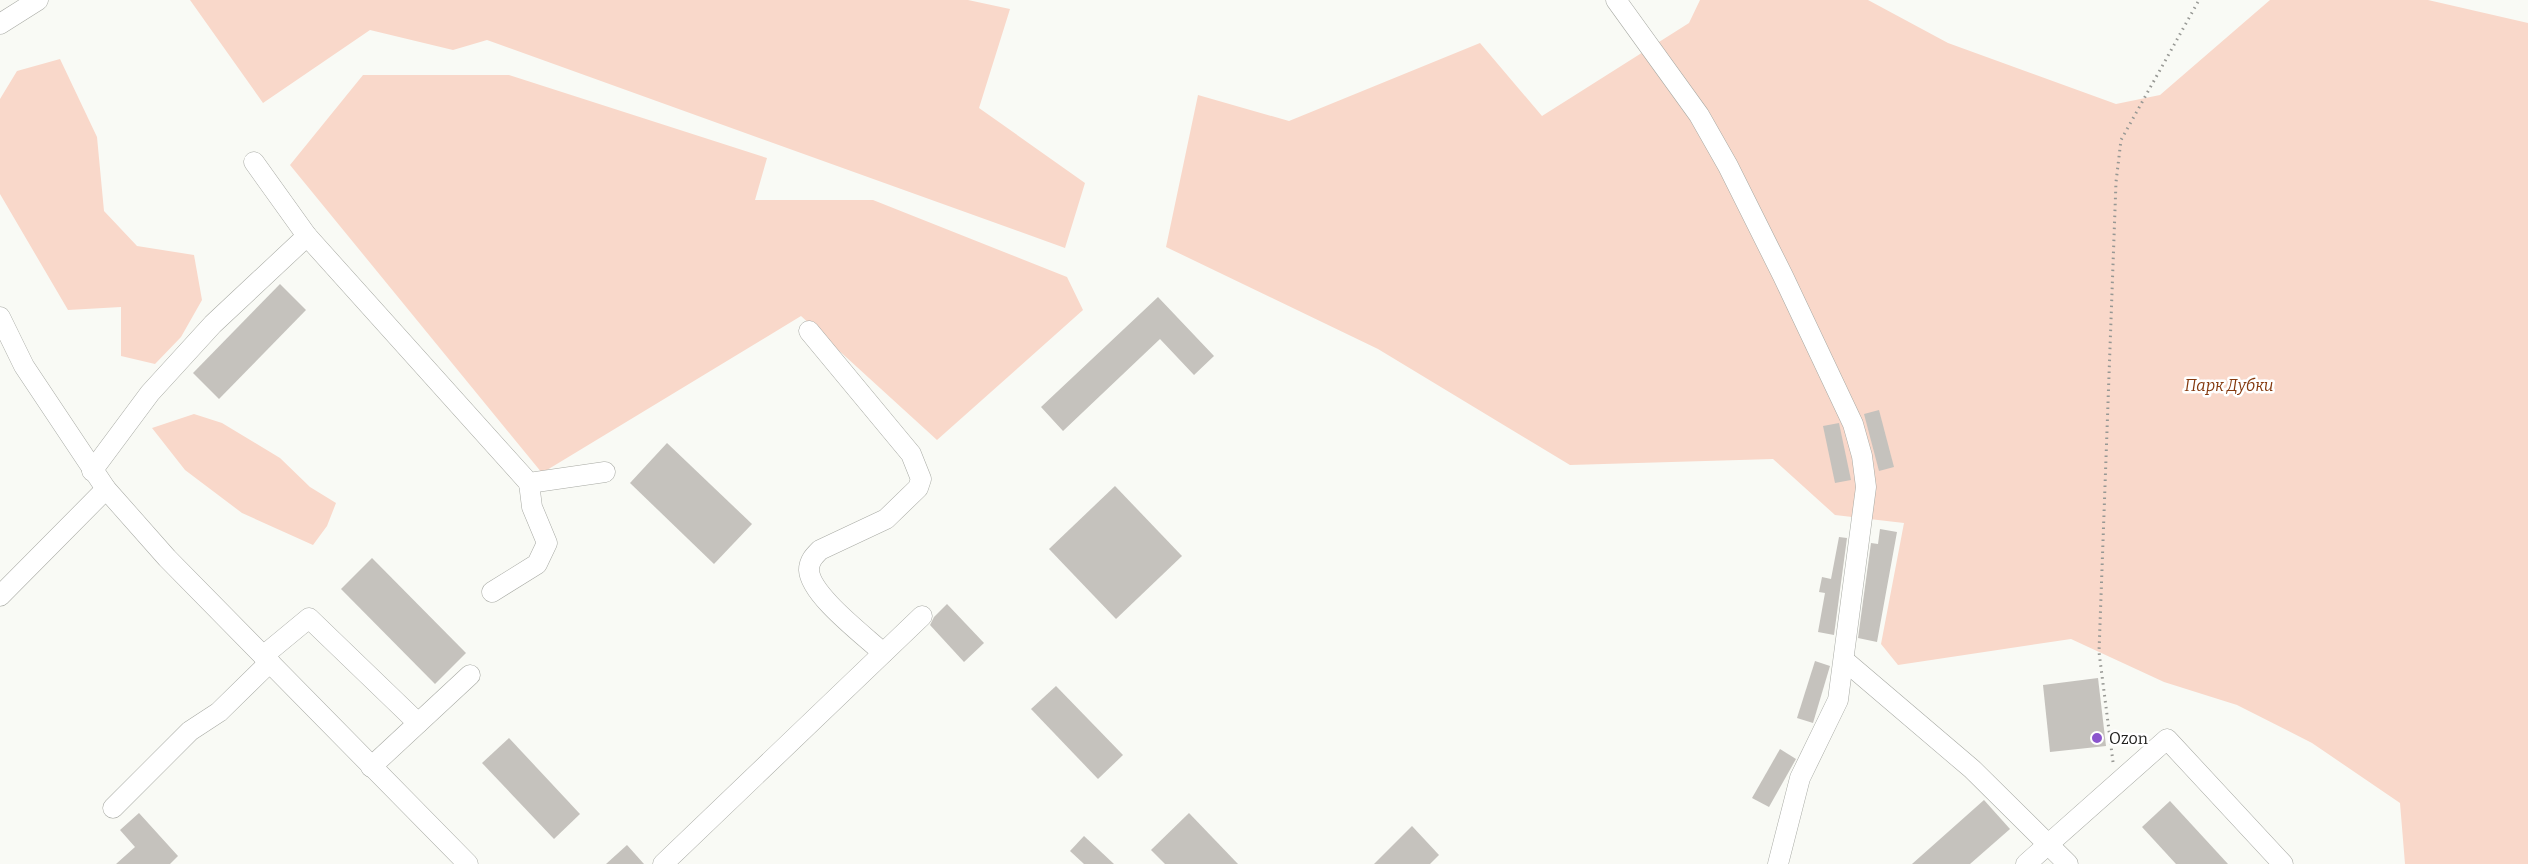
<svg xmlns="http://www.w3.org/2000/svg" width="2528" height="864" font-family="Bitter,serif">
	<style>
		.green { fill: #f9d8ca }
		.building { fill: #c5c2bd }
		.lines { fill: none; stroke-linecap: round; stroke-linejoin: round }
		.minor-casing { stroke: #a7a9a3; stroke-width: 21 }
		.path { stroke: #979894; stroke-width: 3; stroke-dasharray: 1.5 4.5; stroke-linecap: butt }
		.minor { stroke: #fff; stroke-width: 20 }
		.poi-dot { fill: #8b55cd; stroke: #fff; stroke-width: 2 }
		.labels { text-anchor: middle; stroke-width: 5; stroke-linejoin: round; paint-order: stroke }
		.park-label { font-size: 16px; font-style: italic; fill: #853a0f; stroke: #fff }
		.poi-label { font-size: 16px; fill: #21211f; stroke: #fff; text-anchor: start }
	</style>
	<rect width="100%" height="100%" fill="#f9faf5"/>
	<g class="green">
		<path d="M190,0H968L1010,9L979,108L1085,183L1065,248L487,40L453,50L370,30L263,103Z"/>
		<path d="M1700,0H1868L1948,43L2116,104L2160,95L2270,0H2428L2528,23V864H2405L2400,803L2312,743L2237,705L2164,682L2071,639L1898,665L1881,644L1904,523L1835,515L1773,459L1570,465L1378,349L1166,247L1198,95L1289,121L1480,43L1542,116L1689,23Z"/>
		<path d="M60,59L97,137L104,211L137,246L194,255L202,300L181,337L155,364L121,356V307L68,310L0,194V99L17,71Z"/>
		<path d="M363,75H509L767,158L755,200H873L1067,277L1083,310L937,440L801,316L542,473L290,165Z"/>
		<path d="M194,414L222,423L280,458L310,487L336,503L327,526L313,545L242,513L185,470L152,428Z"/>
	</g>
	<g class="building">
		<path d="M280,284L306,310L219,399L193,373Z"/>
		<path d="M1158,297L1214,356L1194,375L1160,339L1063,431L1041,407Z"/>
		<path d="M1879,410L1894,467L1879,471L1864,414Z"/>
		<path d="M1839,423L1851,480L1835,483L1823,426Z"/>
		<path d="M667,443L752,524L714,564L630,483Z"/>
		<path d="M1115,486L1182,556L1116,619L1049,549Z"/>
		<path d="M1880,529L1897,532L1877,642L1858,638L1871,543L1878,544Z"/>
		<path d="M1839,537L1847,538L1834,635L1818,632L1825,593L1819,592L1822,577L1831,579Z"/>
		<path d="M372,558L466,653L435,684L341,589Z"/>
		<path d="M947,604L984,643L964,662L930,625L934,617Z"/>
		<path d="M1815,661L1830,666L1813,723L1797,718Z"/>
		<path d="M2098,678L2106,746L2050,752L2043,685Z"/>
		<path d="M1056,686L1123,755L1098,779L1031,709Z"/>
		<path d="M509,738L580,814L554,839L482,763Z"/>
		<path d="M1780,749L1796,759L1769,807L1752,798Z"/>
		<path d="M1984,800L2010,829L1970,864H1912Z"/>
		<path d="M2170,801L2228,864H2176L2142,827Z"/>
		<path d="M139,813L178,856L170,864H116L135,847L120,830Z"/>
		<path d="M1189,813L1238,864H1165L1151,850Z"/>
		<path d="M1412,826L1439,855L1430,864H1374Z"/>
		<path d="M1084,836L1114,864H1084L1070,851Z"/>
		<path d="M627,845L644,864H606Z"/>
	</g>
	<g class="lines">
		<defs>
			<g id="minor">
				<path d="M1616,0L1699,115L1728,166L1783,276L1853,424L1862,456L1866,487L1838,700L1800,778L1778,864"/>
				<path d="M0,24L38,0"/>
				<path d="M254,162L307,236"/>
				<path d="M0,317L24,366L106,489L167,558L468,864"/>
				<path d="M809,331L911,454L921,479L918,488L886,519L820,550C814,556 809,561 809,570C810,595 865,636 883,653"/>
				<path d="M92,471L150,393L213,324L307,236L529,483L605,472"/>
				<path d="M492,592L537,564L547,543L532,507L529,483"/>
				<path d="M0,596L106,489"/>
				<path d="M263,656L309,618L418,723"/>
				<path d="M1844,660L1972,769L2068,864"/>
				<path d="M371,767L470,675"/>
				<path d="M113,808L190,731L219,712L270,662"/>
				<path d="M663,864L922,616"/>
				<path d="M2026,864L2167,739L2283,864"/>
			</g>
		</defs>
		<use href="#minor" class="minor-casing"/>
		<path class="path" d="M2113,762L2099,652L2116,182L2121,140L2199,0"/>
		<use href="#minor" class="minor"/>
	</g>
	<circle class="poi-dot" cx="2097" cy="738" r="6"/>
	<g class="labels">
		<g class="park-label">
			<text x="2229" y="391">Парк Дубки</text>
		</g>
		<g class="poi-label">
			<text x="2109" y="744">Ozon</text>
		</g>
	</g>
</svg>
